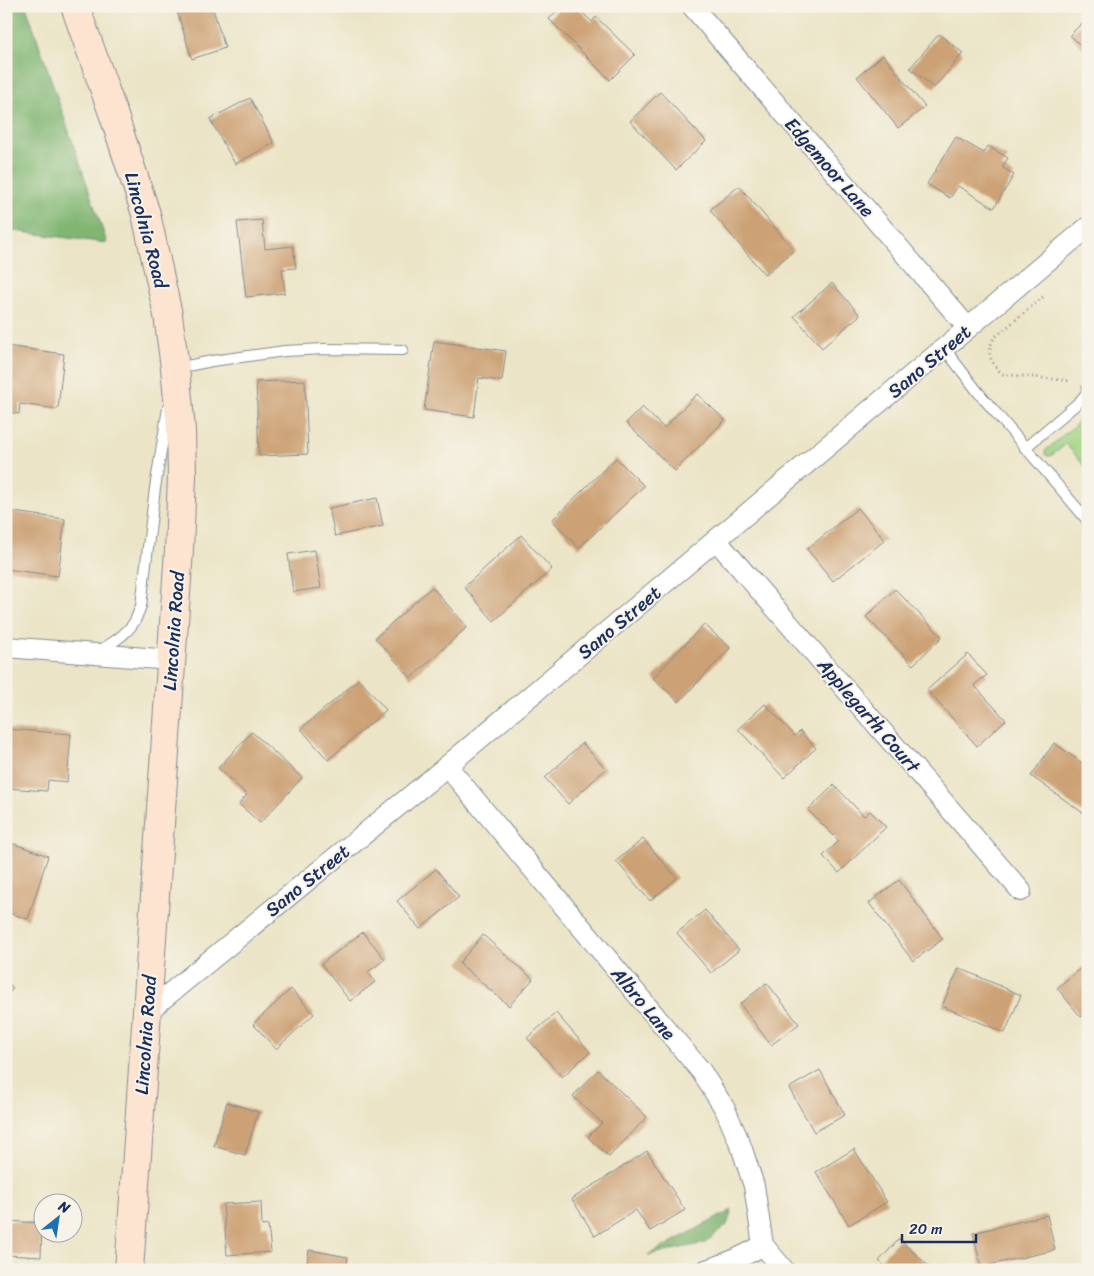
<svg xmlns="http://www.w3.org/2000/svg" width="1094" height="1276" font-family="Sriracha,sans-serif">
	<style>
		.green { fill: #a1d484; stroke: #5e8271 }
		.forest { fill: #80b672; stroke: #4e7268 }
		.building { fill: #cca174 }
		.lines { fill: none; stroke-linecap: round; stroke-linejoin: round }
		.service-casing { stroke: #838a92; stroke-width: 12 }
		.minor-casing { stroke: #838a92; stroke-width: 22 }
		.secondary-casing { stroke: #838a92; stroke-width: 30 }
		.path { stroke: #838a92; stroke-width: 3; stroke-dasharray: 1 4; stroke-linecap: butt }
		.service { stroke: #fff; stroke-width: 10 }
		.minor { stroke: #fff; stroke-width: 20 }
		.secondary { stroke: #fde4d0; stroke-width: 28 }
		.labels { text-anchor: middle; stroke-width: 4; stroke-linejoin: round; paint-order: stroke }
		.street-label { font-size: 19px; fill: #1b2f5e; stroke: #f7f3e8 }
	</style>
	<rect width="100%" height="100%" fill="#f7f3e8"/>
	<filter id="ink" filterUnits="userSpaceOnUse"><feTurbulence type="fractalNoise" baseFrequency=".02" numOctaves="2"/><feDisplacementMap in="SourceGraphic" scale="10" xChannelSelector="R" yChannelSelector="G"/><feConvolveMatrix kernelMatrix="1 2 1 2 8 2 1 2 1" color-interpolation-filters="sRGB"/></filter>
	<filter id="wash" filterUnits="userSpaceOnUse"><feTurbulence type="fractalNoise" baseFrequency=".0096" numOctaves="4" result="noise"/><feDisplacementMap in="SourceGraphic" scale="20" xChannelSelector="R" yChannelSelector="G"/><feGaussianBlur stdDeviation="1.12" result="paint"/><feColorMatrix in="noise" values="0 0 0 0 0 0 0 0 0 0 0 0 0 0 0 0 0 1.4 0 .05"/><feComposite in="paint" operator="in"/></filter>
	<g filter="url(#wash)">
		<rect width="100%" height="100%" fill="#ebe4c6"/>
		<path class="green" d="M1088,414V470L1066,444L1052,455L1049,456L1046,455L1045,451Z"/>
		<g class="forest">
			<path d="M6,6H26L107,243L6,230Z"/>
			<path d="M732,1210L727,1225L705,1243L648,1255Z"/>
		</g>
		<g id="blocks">
			<g class="building">
				<path d="M183,6H212L225,48L192,59L176,8Z"/>
				<path d="M561,6H576L592,22L596,17L635,55L610,80L549,19Z"/>
				<path d="M1088,17V53L1070,35Z"/>
				<path d="M939,34L963,53L934,88L910,68Z"/>
				<path d="M883,55L925,107L898,128L857,77Z"/>
				<path d="M660,92L706,141L676,170L630,121Z"/>
				<path d="M250,98L274,143L235,164L210,119Z"/>
				<path d="M956,137L984,153L988,146L1008,158L1002,167L1014,175L994,208L958,186L950,198L927,184Z"/>
				<path d="M739,186L794,250L765,275L710,210Z"/>
				<path d="M262,220L265,249L293,246L296,268L282,269L285,293L246,297L237,222Z"/>
				<path d="M832,283L860,315L822,348L794,316Z"/>
				<path d="M434,341L506,351L502,381L479,378L474,417L424,410Z"/>
				<path d="M6,346L64,354L58,409L20,404L19,414L6,412Z"/>
				<path d="M305,380L308,454L259,456L256,382Z"/>
				<path d="M697,394L725,420L675,471L626,423L642,407L664,428Z"/>
				<path d="M616,458L644,486L579,548L552,520Z"/>
				<path d="M377,498L383,526L335,536L329,508Z"/>
				<path d="M858,508L885,540L833,581L807,549Z"/>
				<path d="M6,511L65,519L58,576L6,569Z"/>
				<path d="M521,535L552,569L494,621L464,587Z"/>
				<path d="M315,550L321,588L293,592L288,554Z"/>
				<path d="M432,587L467,627L411,678L375,638Z"/>
				<path d="M895,589L942,637L913,665L866,617Z"/>
				<path d="M704,624L730,648L679,702L653,678Z"/>
				<path d="M968,654L987,675L974,685L1006,720L977,746L927,690Z"/>
				<path d="M359,679L386,710L328,760L301,729Z"/>
				<path d="M765,704L795,736L800,731L816,748L784,778L738,729Z"/>
				<path d="M6,729L71,734L67,782L48,780L47,791L6,788Z"/>
				<path d="M252,732L302,778L260,823L239,804L247,795L218,768Z"/>
				<path d="M582,743L606,769L568,804L545,778Z"/>
				<path d="M1054,743L1088,767V813L1086,815L1031,776Z"/>
				<path d="M834,785L864,816L870,811L886,827L839,873L823,856L839,841L808,810Z"/>
				<path d="M643,839L677,878L650,901L616,861Z"/>
				<path d="M6,841L48,856L28,919L6,912Z"/>
				<path d="M436,869L459,897L420,929L397,901Z"/>
				<path d="M899,880L943,939L913,961L869,903Z"/>
				<path d="M705,910L739,950L711,973L677,933Z"/>
				<path d="M363,932L385,959L368,972L375,982L350,1001L321,964Z"/>
				<path d="M483,935L533,979L509,1006L459,963Z"/>
				<path d="M1088,962V1011L1081,1017L1057,988Z"/>
				<path d="M959,968L1021,995L1005,1033L942,1006Z"/>
				<path d="M6,983L13,988L6,998Z"/>
				<path d="M767,983L799,1024L771,1045L740,1004Z"/>
				<path d="M291,989L314,1014L276,1049L253,1024Z"/>
				<path d="M556,1013L590,1052L562,1077L527,1038Z"/>
				<path d="M598,1070L647,1117L609,1157L588,1137L602,1123L573,1096Z"/>
				<path d="M820,1070L845,1115L814,1132L789,1088Z"/>
				<path d="M227,1102L258,1112L245,1155L214,1146Z"/>
				<path d="M854,1149L887,1202L849,1225L816,1172Z"/>
				<path d="M647,1151L685,1210L650,1231L636,1210L595,1236L572,1199Z"/>
				<path d="M261,1202L262,1226L268,1225L271,1252L227,1255L223,1204Z"/>
				<path d="M1047,1215L1055,1250L981,1267L973,1233Z"/>
				<path d="M6,1221L42,1223L41,1257L6,1255Z"/>
				<path d="M899,1239L933,1270H889L879,1261Z"/>
				<path d="M309,1250L348,1257L346,1270H306Z"/>
			</g>
		</g>
	</g>
	<g filter="url(#ink)">
		<use href="#blocks" fill-opacity="0" stroke="#838a92" stroke-width="1"/>
		<g class="lines">
			<defs>
				<g id="service">
					<path d="M944,348L978,392L1088,521"/>
					<path d="M177,368L212,361L285,351L324,349L403,350"/>
					<path d="M1025,448L1079,402L1086,394L1088,385"/>
					<path d="M97,652C111,644 126,635 135,621C137,616 139,611 141,606L155,488L168,408"/>
				</g>
				<g id="minor">
					<path d="M692,6L968,328"/>
					<path d="M716,540L1021,891"/>
					<path d="M6,647L171,660"/>
					<path d="M447,766L701,1071L725,1109L741,1146L754,1186L763,1245L784,1270"/>
					<path d="M147,1012L447,766L1088,227"/>
					<path d="M706,1270C726,1264 745,1256 763,1245"/>
				</g>
				<path id="secondary" d="M75,6L113,113L146,214L168,315L175,368L181,430L182,476L179,550L129,1270"/>
			</defs>
			<use href="#service" class="service-casing"/>
			<use href="#minor" class="minor-casing"/>
			<use href="#secondary" class="secondary-casing"/>
			<path class="path" d="M1043,297L994,338C985,354 991,362 1002,374L1072,381"/>
			<use href="#service" class="service"/>
			<use href="#minor" class="minor"/>
			<use href="#secondary" class="secondary"/>
		</g>
	</g>
	<g class="labels">
		<g class="street-label">
			<text transform="translate(830 167) rotate(49)" y="7">Edgemoor Lane</text>
			<text transform="translate(147 230) rotate(75)" y="7">Lincolnia Road</text>
			<text transform="translate(929 361) rotate(-40)" y="7">Sano Street</text>
			<text transform="translate(619 622) rotate(-40)" y="7">Sano Street</text>
			<text transform="translate(173 631) rotate(-86)" y="7">Lincolnia Road</text>
			<text transform="translate(869 715) rotate(49)" y="7">Applegarth Court</text>
			<text transform="translate(307 880) rotate(-39)" y="7">Sano Street</text>
			<text transform="translate(644 1003) rotate(50)" y="7">Albro Lane</text>
			<text transform="translate(145 1035) rotate(-86)" y="7">Lincolnia Road</text>
		</g>
	</g>
	<rect width="1094" height="1276" fill="none" stroke="#f7f3e8" stroke-width="25"/>
	<g transform="translate(58 1218) rotate(30)"><circle r="24" fill="#f7f3e8" stroke="#9fa5b1"/>
	<path d="M0-4L9 19L0 12L-9 19Z" fill="#1f6fb2"/>
	<text y="-8" font-size="14" font-weight="bold" text-anchor="middle" fill="#1b2f5e">N</text>
	</g>
	<path d="M902 1234v8h74v-8" fill="none" stroke="#1b2f5e" stroke-width="2.5"/>
	<text x="909" y="1234" font-size="15" fill="#1b2f5e" stroke="#f7f3e8" stroke-width="4" paint-order="stroke">20 m</text>
</svg>
